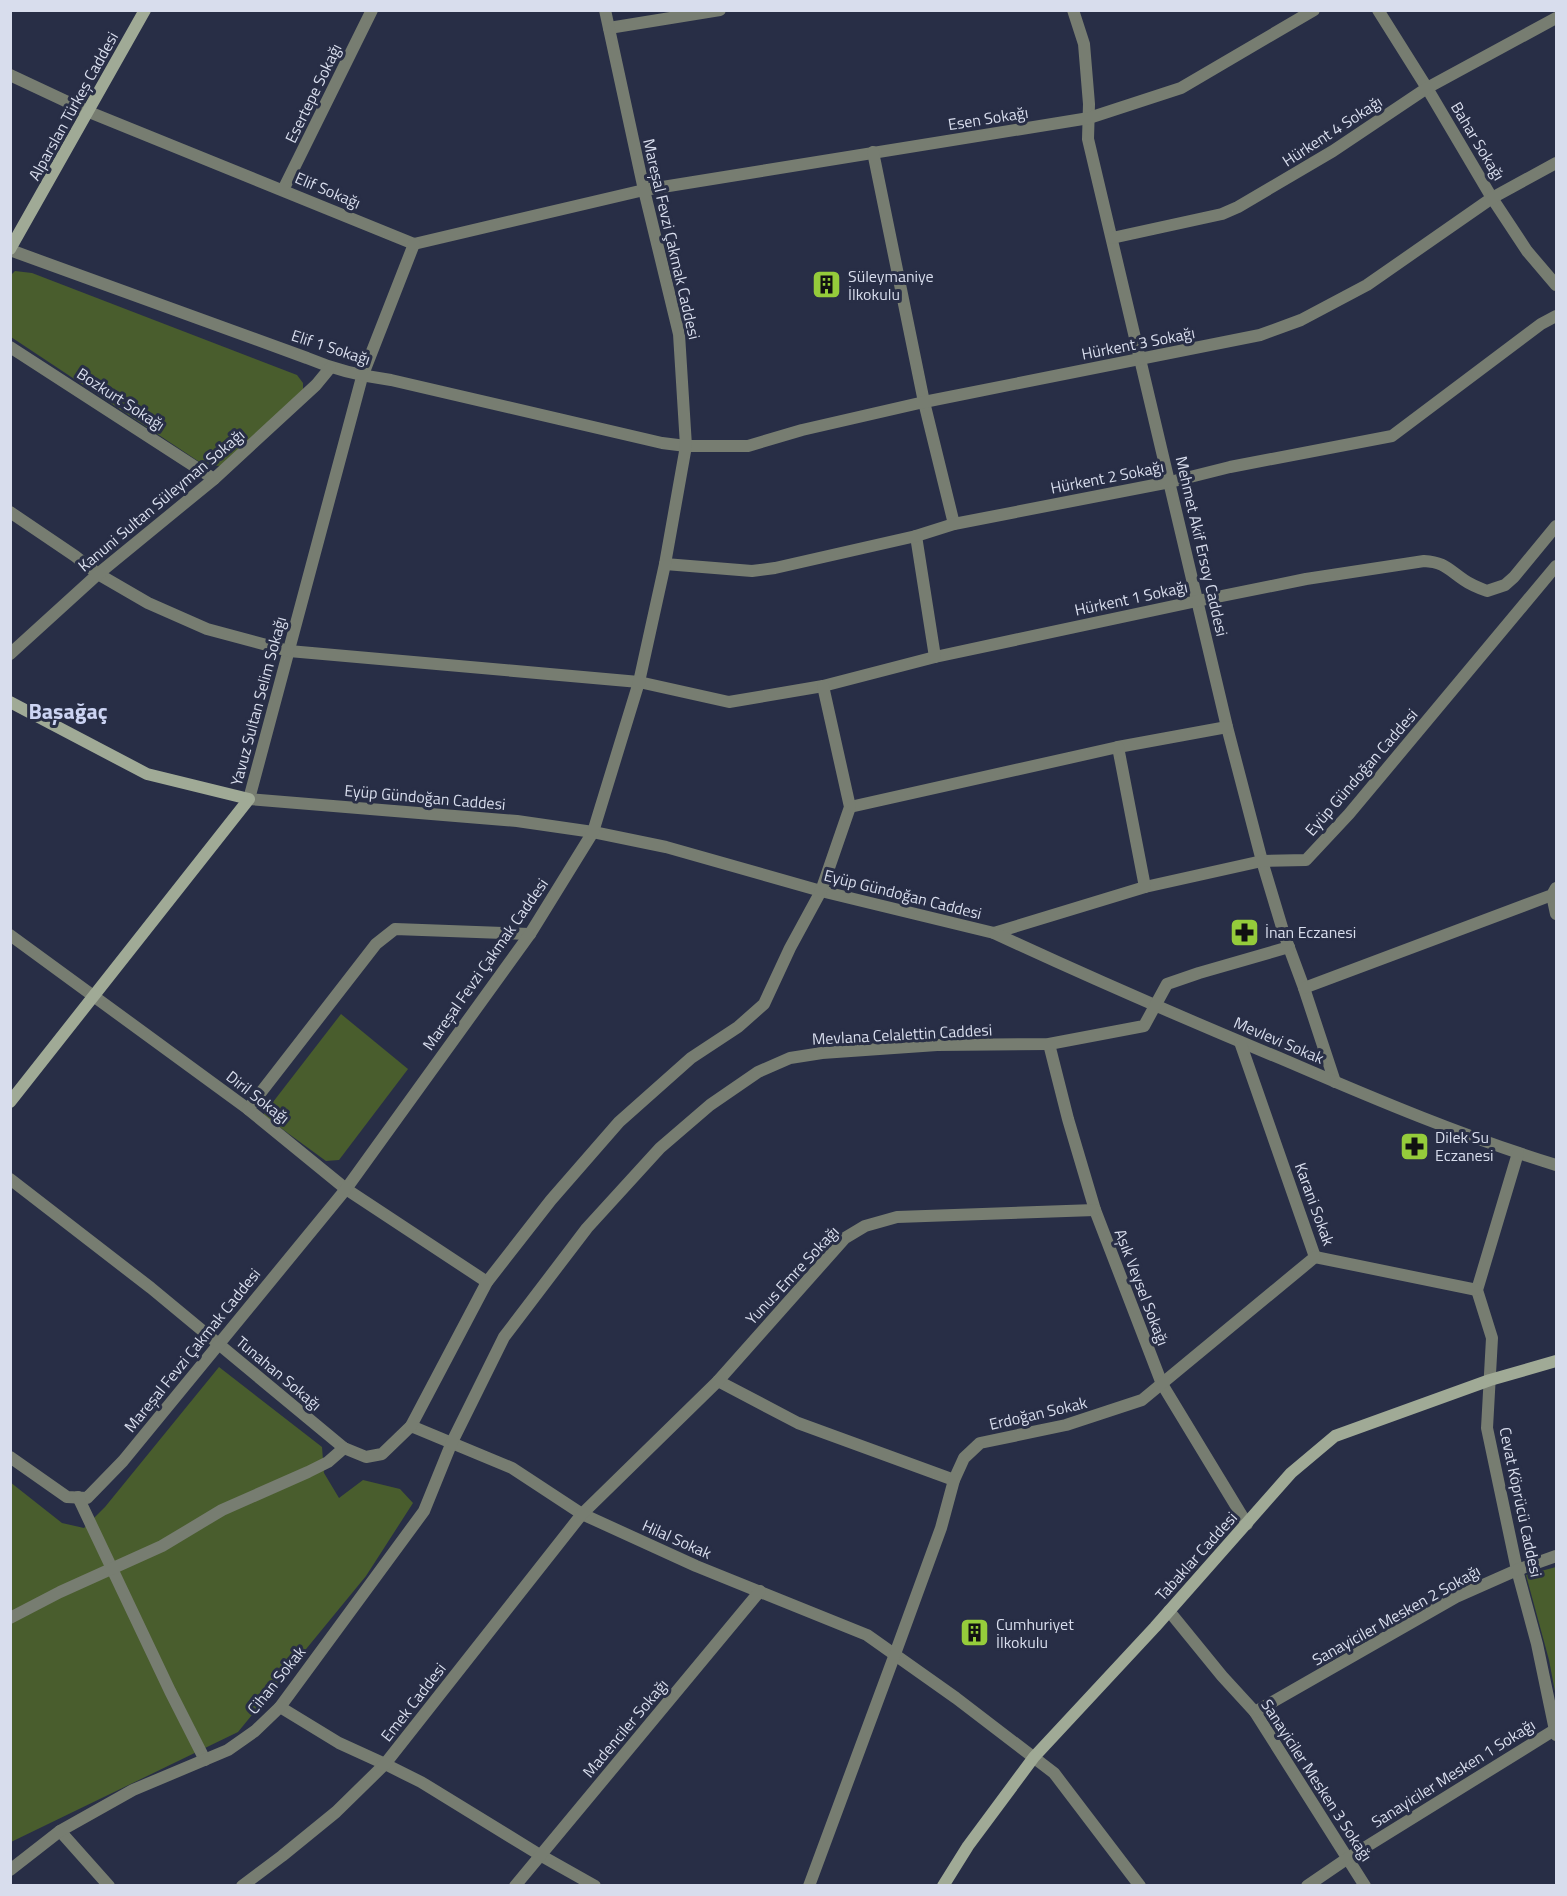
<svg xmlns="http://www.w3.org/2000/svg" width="1567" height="1896" font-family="'Titillium Web',sans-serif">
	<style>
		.green { fill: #495d2d }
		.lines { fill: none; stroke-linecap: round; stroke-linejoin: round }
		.street { stroke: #777d71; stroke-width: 12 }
		.secondary { stroke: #a0aa96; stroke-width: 12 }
		.labels { text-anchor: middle; stroke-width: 6; stroke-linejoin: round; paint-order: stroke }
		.street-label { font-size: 16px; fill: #d8dded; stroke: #282e46 }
		.poi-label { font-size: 16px; fill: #d8dded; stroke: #282e46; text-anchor: start }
		.district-label { font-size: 22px; font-weight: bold; fill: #ccd4f3; stroke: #282e46 }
	</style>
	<rect width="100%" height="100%" fill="#282e46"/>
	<g class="green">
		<path d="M15,271L32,273L297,375L303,383V392L221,466L204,465L11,337V275Z"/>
		<path d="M341,1014L408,1069L339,1160L326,1161L263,1115Z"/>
		<path d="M219,1367L322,1447L324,1473L339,1498L363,1480L400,1489L413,1503L366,1576L238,1732L11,1842L10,1482L62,1523L84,1528L105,1507Z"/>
		<path d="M1556,1567V1697L1549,1660L1526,1575Z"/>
	</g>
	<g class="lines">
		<g class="street">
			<path d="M1073,10L1084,44L1089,104L1088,139L1227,727L1262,861L1284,934L1304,988L1335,1082"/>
			<path d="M1378,10L1427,88L1492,198L1527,251L1556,285"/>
			<path d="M609,28L720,10"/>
			<path d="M10,75L89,112L414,244L644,190L1089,118L1181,88L1314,10"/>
			<path d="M873,152L924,402L954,524"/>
			<path d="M283,190L372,10"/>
			<path d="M1112,238L1222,214L1238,207L1333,151L1427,88L1556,18"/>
			<path d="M414,244L362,377L249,799L517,821L593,832L666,847L821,891L994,933L1145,887L1262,861L1306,860L1349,814L1556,566"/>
			<path d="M10,250L307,358C335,370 360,376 391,380L662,443L686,446H748L802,430L924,402L1260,335L1301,320L1367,285L1492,198L1556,163"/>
			<path d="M10,347L214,479"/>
			<path d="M10,512L75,556L98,574L148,603L207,629L289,651L639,682L729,702L823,686L935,657L1197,601L1306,579L1424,561C1444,562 1448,569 1464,580C1471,585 1479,588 1487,591L1505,585L1514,577L1556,526"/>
			<path d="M916,536L935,657"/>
			<path d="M665,564L752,571L775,568L916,536L954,524L1170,482L1230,467L1392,436L1541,324L1556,316"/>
			<path d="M10,654L98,574L214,479L316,385L330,368"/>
			<path d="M1118,747L1227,727"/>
			<path d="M850,807L1118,747L1145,887"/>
			<path d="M1552,895L1556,914"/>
			<path d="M994,933C1091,978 1190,1021 1289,1062C1377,1100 1465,1137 1556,1165"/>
			<path d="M10,935L248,1109L346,1189L487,1282"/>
			<path d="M1304,988L1552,895L1556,888"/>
			<path d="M1240,1042L1315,1257"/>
			<path d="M1049,1044L1068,1119L1095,1210L1162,1384L1247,1524"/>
			<path d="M248,1109L376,944L395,929L530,934"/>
			<path d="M1518,1153L1477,1290L1492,1338L1487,1428L1517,1570L1537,1644L1556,1735"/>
			<path d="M10,1179L151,1288L344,1448L366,1457L382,1454L411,1426L512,1468L582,1514L696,1566L867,1635L956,1698L1054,1773L1140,1886"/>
			<path d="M1315,1257L1477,1290"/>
			<path d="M718,1381L798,1423L954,1480"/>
			<path d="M411,1426L487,1282L551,1200L619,1122L691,1058L738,1027L764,1004L790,948L821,891L850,807L823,686"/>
			<path d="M10,1457L67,1497L87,1498L123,1461L346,1189L530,934L593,832L639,682L665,564L686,446L679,334L644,190L605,10"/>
			<path d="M78,1497L170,1691L205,1760"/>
			<path d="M1169,1611L1222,1676L1255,1712L1365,1886"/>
			<path d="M10,1618L60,1592L162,1546L222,1510L308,1472L328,1462L344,1448"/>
			<path d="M280,1707L339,1743L385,1764L421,1782L540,1855L595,1886"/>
			<path d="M1255,1712L1456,1597L1517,1570L1556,1556"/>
			<path d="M60,1831L109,1886"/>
			<path d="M10,1870L60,1831L133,1790L228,1750L255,1731L280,1707L424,1511L452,1442L504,1337L587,1228L660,1148L710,1105L758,1072L790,1058L822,1053L937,1045L1049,1044L1144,1026L1167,984L1199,973L1289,947"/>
			<path d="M242,1886L282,1856L336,1812L385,1764L582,1514L718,1381L845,1238L865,1226L897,1217L1095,1210"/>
			<path d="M515,1886L760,1591"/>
			<path d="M809,1886L895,1654L941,1528L954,1480L964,1458L980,1443L1066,1425L1142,1400L1315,1257"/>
			<path d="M1307,1886L1348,1858L1556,1729"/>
		</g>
		<g class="secondary">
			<path d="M10,249L145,10"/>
			<path d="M10,702L147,774L249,799L10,1102"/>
			<path d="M943,1886L968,1846L1034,1757L1155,1627L1291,1473L1335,1436L1490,1380L1556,1361"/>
		</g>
	</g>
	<defs>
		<symbol id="building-square" viewBox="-11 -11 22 22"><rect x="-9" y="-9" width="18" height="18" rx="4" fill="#95cc3b" stroke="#282e46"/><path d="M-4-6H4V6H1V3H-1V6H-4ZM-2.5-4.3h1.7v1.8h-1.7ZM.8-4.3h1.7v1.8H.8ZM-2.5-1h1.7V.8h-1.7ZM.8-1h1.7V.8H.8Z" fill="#111"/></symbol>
		<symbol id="pharmacy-square" viewBox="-11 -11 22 22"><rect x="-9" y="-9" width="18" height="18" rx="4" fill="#95cc3b" stroke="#282e46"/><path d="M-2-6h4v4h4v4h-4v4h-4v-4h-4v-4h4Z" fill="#111"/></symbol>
	</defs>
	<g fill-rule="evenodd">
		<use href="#building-square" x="810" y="268" width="33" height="33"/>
		<use href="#pharmacy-square" x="1228" y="916" width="33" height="33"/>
		<use href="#pharmacy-square" x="1398" y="1130" width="33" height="33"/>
		<use href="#building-square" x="958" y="1616" width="33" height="33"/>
	</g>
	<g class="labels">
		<g class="street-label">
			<text transform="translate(313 93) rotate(-64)" y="6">Esertepe Sokağı</text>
			<text transform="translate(73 106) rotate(-61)" y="6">Alparslan Türkeş Caddesi</text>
			<text transform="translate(988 118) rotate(-9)" y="6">Esen Sokağı</text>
			<text transform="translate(1332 131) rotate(-33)" y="6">Hürkent 4 Sokağı</text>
			<text transform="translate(1478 141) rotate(59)" y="6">Bahar Sokağı</text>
			<text transform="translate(328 190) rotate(23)" y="6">Elif Sokağı</text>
			<text transform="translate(672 239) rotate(77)" y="6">Mareşal Fevzi Çakmak Caddesi</text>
			<text transform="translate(1138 343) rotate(-11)" y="6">Hürkent 3 Sokağı</text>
			<text transform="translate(331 347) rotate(18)" y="6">Elif 1 Sokağı</text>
			<text transform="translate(121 399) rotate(33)" y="6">Bozkurt Sokağı</text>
			<text transform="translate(1107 477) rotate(-11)" y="6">Hürkent 2 Sokağı</text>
			<text transform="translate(161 500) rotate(-40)" y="6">Kanuni Sultan Süleyman Sokağı</text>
			<text transform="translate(1202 546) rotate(77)" y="6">Mehmet Akif Ersoy Caddesi</text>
			<text transform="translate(1131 598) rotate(-12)" y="6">Hürkent 1 Sokağı</text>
			<text transform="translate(258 701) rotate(-75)" y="6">Yavuz Sultan Selim Sokağı</text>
			<text transform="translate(1361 772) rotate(-49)" y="6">Eyüp Gündoğan Caddesi</text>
			<text transform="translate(425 797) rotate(5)" y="6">Eyüp Gündoğan Caddesi</text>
			<text transform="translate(903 894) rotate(14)" y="6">Eyüp Gündoğan Caddesi</text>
			<text transform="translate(485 964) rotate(-55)" y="6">Mareşal Fevzi Çakmak Caddesi</text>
			<text transform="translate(902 1034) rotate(-3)" y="6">Mevlana Celalettin Caddesi</text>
			<text transform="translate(1279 1040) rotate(23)" y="6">Mevlevi Sokak</text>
			<text transform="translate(258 1097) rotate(38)" y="6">Diril Sokağı</text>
			<text transform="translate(1315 1204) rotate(70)" y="6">Karani Sokak</text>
			<text transform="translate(792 1275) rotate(-47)" y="6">Yunus Emre Sokağı</text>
			<text transform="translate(1142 1287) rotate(69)" y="6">Aşık Veysel Sokağı</text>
			<text transform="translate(192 1350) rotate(-51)" y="6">Mareşal Fevzi Çakmak Caddesi</text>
			<text transform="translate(279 1373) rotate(40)" y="6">Tunahan Sokağı</text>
			<text transform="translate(1038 1413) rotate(-13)" y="6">Erdoğan Sokak</text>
			<text transform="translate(1521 1502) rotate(78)" y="6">Cevat Köprücü Caddesi</text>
			<text transform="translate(677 1539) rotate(24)" y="6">Hilal Sokak</text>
			<text transform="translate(1196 1556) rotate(-48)" y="6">Tabaklar Caddesi</text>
			<text transform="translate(1396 1615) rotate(-29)" y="6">Sanayiciler Mesken 2 Sokağı</text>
			<text transform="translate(276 1680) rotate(-51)" y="6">Cihan Sokak</text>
			<text transform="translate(413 1702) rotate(-52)" y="6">Emek Caddesi</text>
			<text transform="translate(625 1728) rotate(-50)" y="6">Madenciler Sokağı</text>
			<text transform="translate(1453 1773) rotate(-32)" y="6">Sanayiciler Mesken 1 Sokağı</text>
			<text transform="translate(1317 1780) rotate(57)" y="6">Sanayiciler Mesken 3 Sokağı</text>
		</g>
		<g class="poi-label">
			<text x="848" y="282">Süleymaniye<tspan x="848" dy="18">İlkokulu</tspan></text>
			<text x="1265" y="938">İnan Eczanesi</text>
			<text x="1435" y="1143">Dilek Su<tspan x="1435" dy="18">Eczanesi</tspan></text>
			<text x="996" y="1630">Cumhuriyet<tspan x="996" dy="18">İlkokulu</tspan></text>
		</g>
		<g class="district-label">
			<text x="68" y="719">Başağaç</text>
		</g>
	</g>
	<rect width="1567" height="1896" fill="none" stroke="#d8dded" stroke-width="24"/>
</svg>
